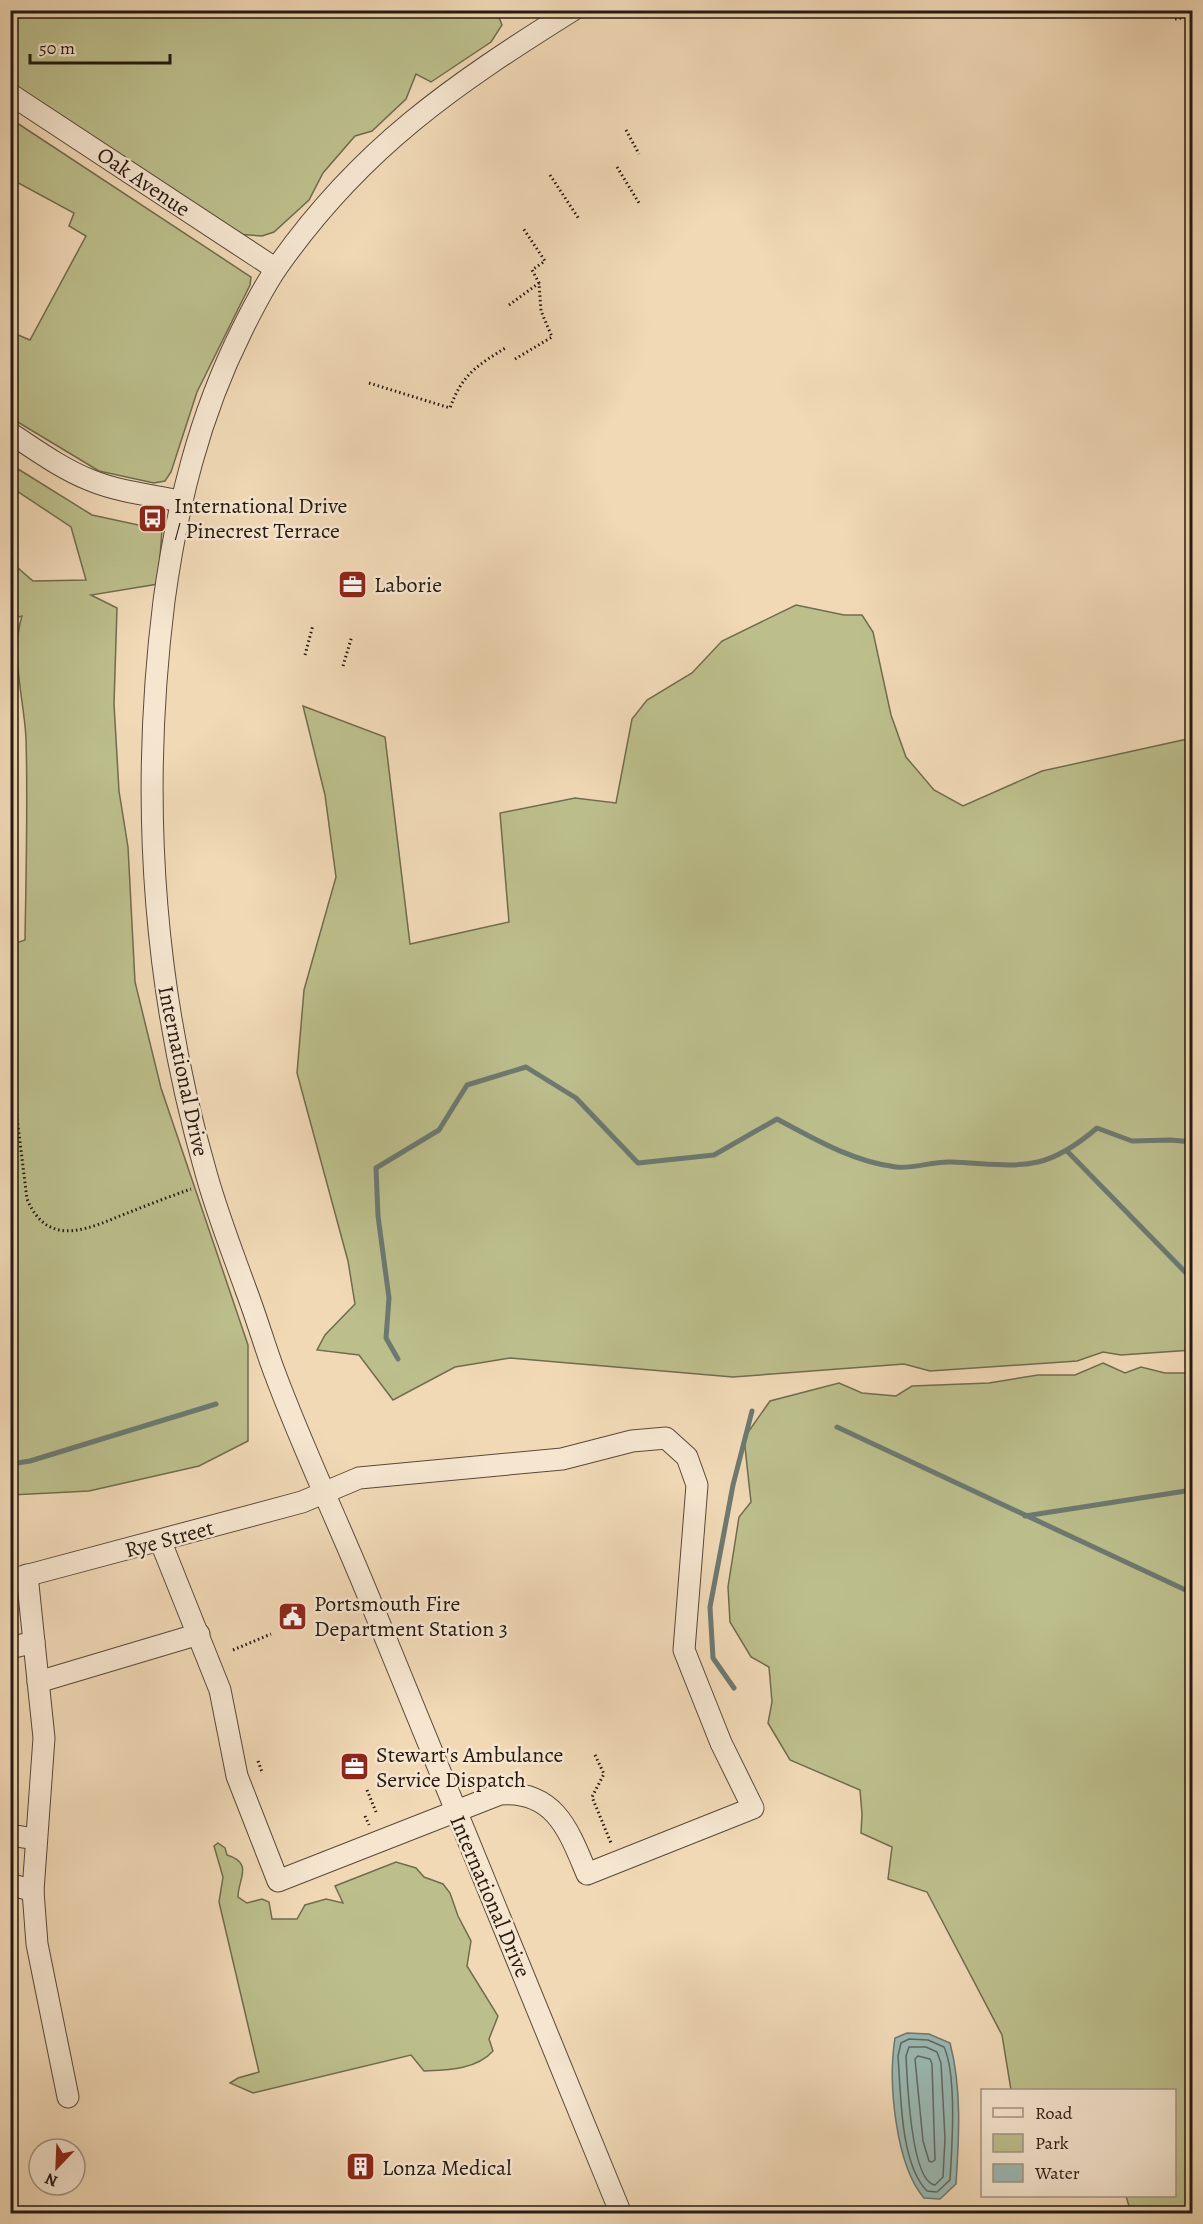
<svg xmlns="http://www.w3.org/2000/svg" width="1203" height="2224" font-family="Alegreya,serif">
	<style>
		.green { fill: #bcbf8c; stroke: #706c4e; stroke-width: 1.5 }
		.water { fill: #9bb9b3; stroke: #6c7972; stroke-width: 1.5 }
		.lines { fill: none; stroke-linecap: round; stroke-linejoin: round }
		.shore { stroke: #606962; stroke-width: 1.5 }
		.stream { stroke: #6c7972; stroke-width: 5 }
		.minor-casing { stroke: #58493a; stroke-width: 23 }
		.path { stroke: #251910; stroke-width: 3; stroke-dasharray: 1.5 3; stroke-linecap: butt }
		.minor { stroke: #f6e6d0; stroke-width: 21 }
		.labels { text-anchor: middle; stroke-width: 5; stroke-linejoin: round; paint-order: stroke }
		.street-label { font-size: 22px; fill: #251910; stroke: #f6e6d0 }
		.poi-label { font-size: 22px; fill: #251910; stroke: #f6e6d0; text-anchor: start }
	</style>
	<rect width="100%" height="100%" fill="#f1d9b6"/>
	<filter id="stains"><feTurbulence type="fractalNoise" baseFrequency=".00333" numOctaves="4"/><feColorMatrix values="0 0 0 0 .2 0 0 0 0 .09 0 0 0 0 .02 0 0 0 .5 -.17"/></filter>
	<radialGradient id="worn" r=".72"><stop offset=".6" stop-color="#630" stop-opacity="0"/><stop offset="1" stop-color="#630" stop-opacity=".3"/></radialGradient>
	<g class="green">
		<path d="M496,10L502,25L491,42L431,82L416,74L406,99L372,131L355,136L323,173L309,200L274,232L262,236L235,234L11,87L10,11Z"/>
		<path d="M11,119L251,277L250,285L197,392L171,472L165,481L154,483L99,471L11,418V332L30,340L86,236L69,226L74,213L13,180L11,183Z"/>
		<path d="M10,464L92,515L162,530L158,584L91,595L117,608L114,704L119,791L128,847L135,982L161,1088L248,1345V1441L199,1466L89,1491L11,1495L10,945L25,940C26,873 28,805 26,738C24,699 10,654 22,616L11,619V562L33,581L86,580L71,527L11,487Z"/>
		<path d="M796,605L844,615H862L873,632L891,715L906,757L934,790L963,806L1042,771L1192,738V1350L1121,1355L1103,1352L1077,1361L930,1371L904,1364L733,1377L510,1358L455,1367L393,1400L359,1355L317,1350L325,1335L355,1304L348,1261L297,1073L304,990L336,877L325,795L303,706L385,737L410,944L509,922L500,813L575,798L616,803L632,719L647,700L692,673L722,641Z"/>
		<path d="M1103,1363L1125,1373L1141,1367L1165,1373H1192V2213H1131L1126,2196H1174V2090H1011L1002,2035L927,1892L888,1879L892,1847L861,1833L862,1814L860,1790L790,1760L768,1723L772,1702L769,1667L751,1657L730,1622L728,1587L739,1517L751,1502L744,1438L770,1401L839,1383L862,1393L896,1396L912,1386L989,1383L1038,1375H1075Z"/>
		<path d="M218,1843L225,1848L227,1855C254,1863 238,1879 238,1897L247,1903L262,1899L269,1902L272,1919H297L305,1905L326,1899L343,1903L335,1886L396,1862L416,1868L424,1877L443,1884L450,1893L458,1916L471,1941L467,1966L498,2016L489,2039L493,2051C476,2070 447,2070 424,2071L411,2055L253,2093L230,2083L238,2078L259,2072L219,1902L223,1877L214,1846Z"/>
	</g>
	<path class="water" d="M907,2033L929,2034L950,2043C962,2088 959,2138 956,2184L940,2199L924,2198C895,2164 888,2081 895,2038Z"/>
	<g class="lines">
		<g class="shore">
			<path d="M909,2039L928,2040L944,2047C957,2075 952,2147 950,2180L937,2192L927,2191C900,2163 901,2094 898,2056L901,2043Z"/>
			<path d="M909,2047H926L937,2052L941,2063L945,2138L943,2177L935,2185C911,2182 907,2078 906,2056Z"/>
			<path d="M918,2056L930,2059L932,2064L935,2160L932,2162L929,2161L923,2141L915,2059Z"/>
		</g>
		<g class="stream">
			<path d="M1067,1151L1192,1279"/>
			<path d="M398,1359L386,1338L389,1298L378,1216L376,1168L439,1130L467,1085L526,1067L576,1098L638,1163L714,1155L777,1119C814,1139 854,1162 896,1167C914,1169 933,1161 951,1162C1019,1165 1042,1175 1097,1128L1132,1141L1171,1140L1192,1142"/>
			<path d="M837,1427L1192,1593"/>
			<path d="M10,1464L30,1461L216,1404"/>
			<path d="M1025,1516L1192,1490"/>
			<path d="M734,1688L713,1658L710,1607L733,1485L752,1411"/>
		</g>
		<defs>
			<g id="minor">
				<path d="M573,10C453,85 361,148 278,266C264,286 253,308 242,330C199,416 177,506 164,601C140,793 152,986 206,1173C217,1213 232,1251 246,1290C256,1316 264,1344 274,1371C304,1452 342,1530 374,1610C455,1811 539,2012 621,2214"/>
				<path d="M10,94L276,269"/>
				<path d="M10,433C36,450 62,469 90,480C119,492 150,495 180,501"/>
				<path d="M27,1575L44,1738L33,1891L37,1944L68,2097"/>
				<path d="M10,1580L302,1502L359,1478L562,1459L632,1441L666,1438L687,1457L697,1485L684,1650L721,1743L753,1808L587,1874C569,1831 555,1790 500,1794L278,1881L237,1776L220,1690L160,1540"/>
				<path d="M10,1648L34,1642"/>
				<path d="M38,1682L199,1634"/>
				<path d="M10,1835L35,1839"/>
				<path d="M10,1884L33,1891"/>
			</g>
		</defs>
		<use href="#minor" class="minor-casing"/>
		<g class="path">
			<path d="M1175,19L1192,16"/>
			<path d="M626,130L639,154"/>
			<path d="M617,167L639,203"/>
			<path d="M550,175L579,219"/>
			<path d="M509,305L539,283"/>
			<path d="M515,359L552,337L541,311L539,283L532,270L545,261L523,228"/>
			<path d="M369,383L450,408C462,374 478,365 507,347"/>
			<path d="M305,655L313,625"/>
			<path d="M343,666L352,636"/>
			<path d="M10,847L13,858L10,918"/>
			<path d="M10,1061L27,1199C49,1251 91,1227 130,1212C150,1204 171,1196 191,1189"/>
			<path d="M233,1650L271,1634"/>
			<path d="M595,1755L604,1774L592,1797L611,1843"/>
			<path d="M258,1761L262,1772"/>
			<path d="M367,1790L376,1812"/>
			<path d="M365,1816L369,1825"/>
		</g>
		<use href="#minor" class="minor"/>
	</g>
	<defs>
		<symbol id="bus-square" viewBox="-11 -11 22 22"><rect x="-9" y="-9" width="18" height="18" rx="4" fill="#8f2418" stroke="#f6e6d0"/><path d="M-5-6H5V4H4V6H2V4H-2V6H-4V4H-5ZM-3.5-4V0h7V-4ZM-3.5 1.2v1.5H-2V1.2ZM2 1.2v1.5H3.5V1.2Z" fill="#fff"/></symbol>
		<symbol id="office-square" viewBox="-11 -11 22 22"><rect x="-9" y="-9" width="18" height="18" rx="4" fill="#8f2418" stroke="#f6e6d0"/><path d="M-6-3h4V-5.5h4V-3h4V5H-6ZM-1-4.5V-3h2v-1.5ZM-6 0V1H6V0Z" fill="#fff"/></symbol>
		<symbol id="civic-square" viewBox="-11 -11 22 22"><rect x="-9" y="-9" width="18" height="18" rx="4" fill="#8f2418" stroke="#f6e6d0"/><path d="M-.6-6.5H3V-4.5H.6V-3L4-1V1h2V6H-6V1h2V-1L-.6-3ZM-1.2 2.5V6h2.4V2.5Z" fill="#fff"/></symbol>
		<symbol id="building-square" viewBox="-11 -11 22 22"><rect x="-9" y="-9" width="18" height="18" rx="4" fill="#8f2418" stroke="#f6e6d0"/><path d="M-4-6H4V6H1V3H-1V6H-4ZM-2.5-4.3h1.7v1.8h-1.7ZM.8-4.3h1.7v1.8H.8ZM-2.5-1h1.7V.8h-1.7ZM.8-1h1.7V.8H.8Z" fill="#fff"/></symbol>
	</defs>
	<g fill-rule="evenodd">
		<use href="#bus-square" x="136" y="502" width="33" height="33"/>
		<use href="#office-square" x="336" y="568" width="33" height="33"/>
		<use href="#civic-square" x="276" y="1600" width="33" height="33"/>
		<use href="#office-square" x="338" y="1750" width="33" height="33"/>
		<use href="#building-square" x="344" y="2150" width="33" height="33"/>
	</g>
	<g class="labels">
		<g class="street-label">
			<text transform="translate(144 181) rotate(34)" y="8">Oak Avenue</text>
			<text transform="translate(184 1071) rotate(78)" y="8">International Drive</text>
			<text transform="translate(169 1538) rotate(-15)" y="8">Rye Street</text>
			<text transform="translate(491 1896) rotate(67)" y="8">International Drive</text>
		</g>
		<g class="poi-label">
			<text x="174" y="513">International Drive<tspan x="174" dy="25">/ Pinecrest Terrace</tspan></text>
			<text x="374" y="592">Laborie</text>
			<text x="314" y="1611">Portsmouth Fire<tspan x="314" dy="25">Department Station 3</tspan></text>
			<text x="376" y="1762">Stewart's Ambulance<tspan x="376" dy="25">Service Dispatch</tspan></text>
			<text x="382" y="2175">Lonza Medical</text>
		</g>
	</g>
	<rect width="1203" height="2224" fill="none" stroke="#f1d9b6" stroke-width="36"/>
	<rect x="12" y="12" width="1179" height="2200" fill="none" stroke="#251910" stroke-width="3"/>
	<rect x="18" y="18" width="1167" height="2188" fill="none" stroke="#251910" stroke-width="1.5"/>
	<rect x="981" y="2089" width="195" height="108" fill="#f6e6d0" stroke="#a29483" stroke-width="1.5"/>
	<rect x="993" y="2108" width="30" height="9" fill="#f6e6d0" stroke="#a29483" stroke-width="1.5"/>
	<text x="1035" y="2119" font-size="18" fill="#251910">Road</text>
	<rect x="993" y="2134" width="30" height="18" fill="#bcbf8c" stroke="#a29483" stroke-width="1.5"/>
	<text x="1035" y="2149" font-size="18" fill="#251910">Park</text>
	<rect x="993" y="2164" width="30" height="18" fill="#9bb9b3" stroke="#a29483" stroke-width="1.5"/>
	<text x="1035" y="2179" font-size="18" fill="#251910">Water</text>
	<g transform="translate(57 2167) rotate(203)"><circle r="28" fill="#f6e6d0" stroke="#a29483" stroke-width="1.5"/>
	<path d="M0-4.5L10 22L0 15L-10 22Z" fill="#8f2418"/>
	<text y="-9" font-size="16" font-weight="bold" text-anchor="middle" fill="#251910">N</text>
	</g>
	<path d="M30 54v9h140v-9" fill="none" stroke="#251910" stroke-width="3"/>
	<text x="39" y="54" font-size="18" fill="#251910" stroke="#f6e6d0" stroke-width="4.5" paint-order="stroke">50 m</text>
	<rect width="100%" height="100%" filter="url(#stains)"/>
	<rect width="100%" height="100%" fill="url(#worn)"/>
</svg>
